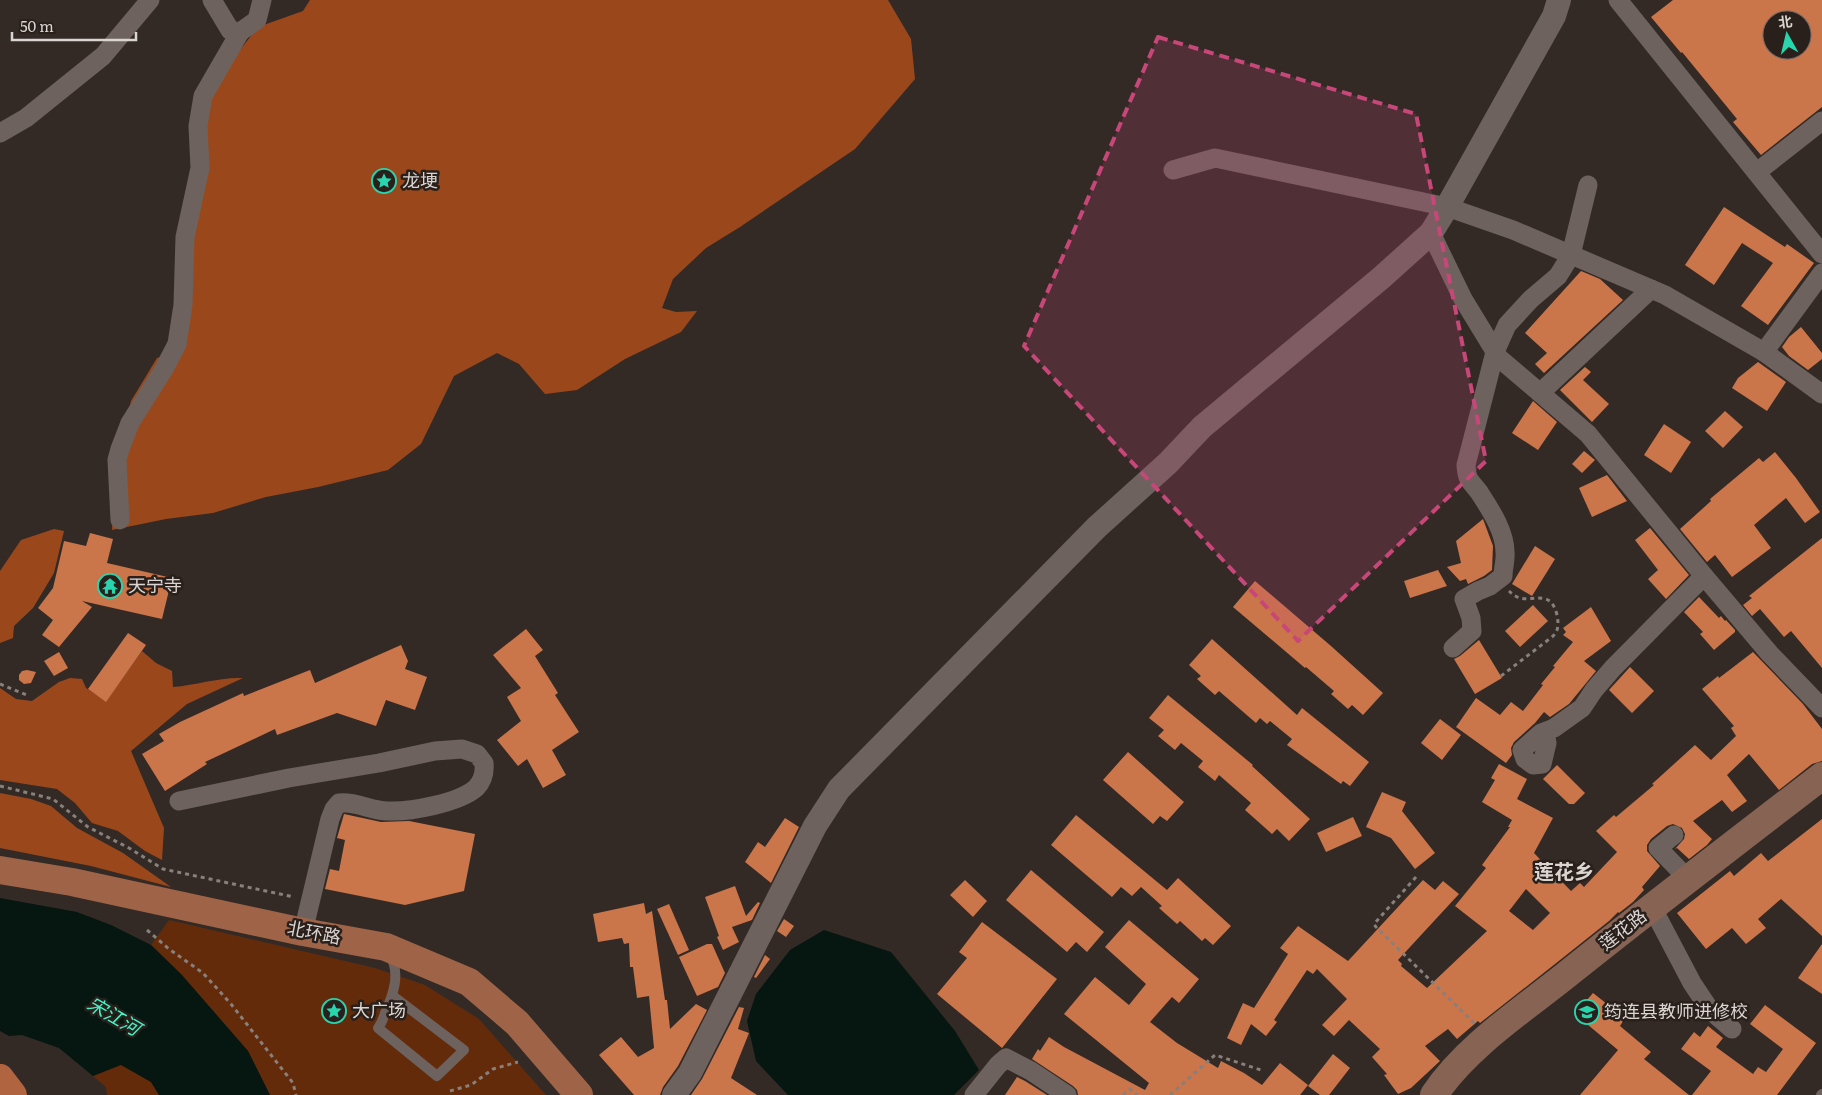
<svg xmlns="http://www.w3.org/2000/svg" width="1822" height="1095" font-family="Literata,'Noto Sans SC',serif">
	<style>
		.green { fill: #642b0b }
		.forest { fill: #9a481b }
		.water { fill: #061611 }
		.building { fill: #cb754a; fill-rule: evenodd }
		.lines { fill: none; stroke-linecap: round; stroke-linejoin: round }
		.path { stroke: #87807c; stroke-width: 3; stroke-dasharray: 4 4; stroke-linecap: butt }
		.service { stroke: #6d625e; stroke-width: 10 }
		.minor { stroke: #6d625e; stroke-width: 19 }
		.tertiary { stroke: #6d625e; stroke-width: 24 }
		.secondary { stroke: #866353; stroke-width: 28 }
		.primary { stroke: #9f6447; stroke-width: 28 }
		.trunk { stroke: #b06540; stroke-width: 28 }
		.marked { fill: #c84779; fill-opacity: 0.2; stroke: #c84779; stroke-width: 4; stroke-dasharray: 10 6; stroke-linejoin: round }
		.labels { text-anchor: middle; stroke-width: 5; stroke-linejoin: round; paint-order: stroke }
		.poi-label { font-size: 18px; fill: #dbd5d2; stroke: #29201c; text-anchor: start }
		.street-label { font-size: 18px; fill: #dbd5d2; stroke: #29201c }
		.water-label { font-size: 19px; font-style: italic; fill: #42f4c8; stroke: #29201c }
		.quarter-label { font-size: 20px; font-weight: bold; fill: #dbd5d2; stroke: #29201c }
	</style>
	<rect width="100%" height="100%" fill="#332a26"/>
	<g class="green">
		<path d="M169,920L375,968L425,985L479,1019L546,1095H270L248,1051L181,974L151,945Z"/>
		<path d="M121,1064L151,1082L159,1095H107L106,1087L93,1076Z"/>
	</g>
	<g class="forest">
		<path d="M310,0H888L911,39L915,79L855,149L740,227L706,248L673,279L662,308L676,312L697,311L681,332L625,359L577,390L545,394L519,364L497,353L454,376L421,444L388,470L318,487L266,497L213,513L166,519L112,530L114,470L131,401L157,358L161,357L182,312L205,108L240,50L258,27L303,11Z"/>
		<path d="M54,529L64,531L54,573L33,608L14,626L13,638L0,643V571L21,540Z"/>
		<path d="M142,651L156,663L172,671L173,687C197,685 219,677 243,678L187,704L131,751L164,828L162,860L145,851L118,831L92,823L75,803L57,789L0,780V688L16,699L32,701L59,682L70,678L82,679L86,688L106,701Z"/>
		<path d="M0,793L31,799L51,806L77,828L123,853L171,887L91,866L0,848Z"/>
	</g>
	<g class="water">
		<path d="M0,898L77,912L111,925L151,945L181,974L248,1051L270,1095H159L151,1082L121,1065L93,1076L59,1048L22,1035L9,1036L0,1031Z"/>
		<path d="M824,930L891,952L955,1031L979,1070L954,1095H788L756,1061L747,1021L756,994L790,950Z"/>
	</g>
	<g class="building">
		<path d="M1673,0H1822V107L1761,155L1733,122L1737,119L1682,52L1681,53L1651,17ZM1772,20H1802V50H1772Z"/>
		<path d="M1724,207L1785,247L1787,244L1814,263L1768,325L1741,306L1773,263L1742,243L1714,285L1685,265Z"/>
		<path d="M1581,271L1600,279L1623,300L1544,373L1535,364L1547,353L1525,333Z"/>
		<path d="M1801,327L1822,353V359L1808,370L1789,356L1782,347L1789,337Z"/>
		<path d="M1758,362L1786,382L1767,411L1732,388L1738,378Z"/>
		<path d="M1585,367L1591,372L1583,380L1609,404L1592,422L1560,390Z"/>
		<path d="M1533,401L1557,422L1538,450L1512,433Z"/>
		<path d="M1725,411L1743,427L1723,448L1705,431Z"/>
		<path d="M1664,424L1691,442L1671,473L1644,455Z"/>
		<path d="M1584,451L1595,460L1582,473L1572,464Z"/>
		<path d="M1775,452L1796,478L1820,512L1805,523L1786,498L1754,525L1771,548L1732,577L1715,555L1707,562L1680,529L1711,501L1710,499L1759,458L1763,462Z"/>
		<path d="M1607,475L1627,501L1592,517L1579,488Z"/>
		<path d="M1483,519L1493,546L1492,570L1484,576L1468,584L1466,579L1460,581L1447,567L1461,563L1456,541Z"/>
		<path d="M1650,528L1689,575L1666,599L1648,579L1658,570L1635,540Z"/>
		<path d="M90,533L113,539L107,563L172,578L162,619L82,601L92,607L59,647L42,635L53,620L38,608L53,588L64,541L86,546Z"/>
		<path d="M1822,538V668L1791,631L1784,637L1760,609L1752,616L1743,605L1752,598L1749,596Z"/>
		<path d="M1535,546L1555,559L1532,596L1512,584Z"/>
		<path d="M1438,570L1447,586L1410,598L1404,581Z"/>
		<path d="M1255,581L1331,646L1383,693L1363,715L1352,705L1348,709L1331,694L1334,691L1306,667L1305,668L1233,607Z"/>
		<path d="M1699,597L1719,618L1721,616L1725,621L1726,620L1735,630V632L1714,650L1700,634L1703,632L1684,612Z"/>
		<path d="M1533,605L1548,621L1520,647L1505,631Z"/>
		<path d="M1591,607L1611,641L1584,661L1596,671L1569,704L1550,717L1544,712L1535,723L1514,742L1511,748L1512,755L1506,763L1456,727L1476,698L1500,715L1511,702L1523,711L1543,685L1541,684L1555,667L1553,666L1573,642L1563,635L1566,632L1563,628Z"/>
		<path d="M526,629L543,650L535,656L558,693L555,695L579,732L552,750L566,775L543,788L527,759L518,766L497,740L521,721L507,697L521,688L493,655Z"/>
		<path d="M128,633L146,645L106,702L88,689Z"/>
		<path d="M1212,639L1297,715L1302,708L1369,762L1350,786L1343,781L1341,784L1287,745L1292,739L1270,721L1267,724L1260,718L1256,723L1219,691L1215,695L1197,679L1201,676L1189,665Z"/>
		<path d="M1479,640L1502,678L1475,694L1454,659L1460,656Z"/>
		<path d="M401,645L408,661L405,669L427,677L415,710L386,700L376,726L337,713L277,735L275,729L205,762L207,764L165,791L142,754L164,741L159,734L180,722L243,693L244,696L310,670L315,683Z"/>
		<path d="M59,652L68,668L54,676L44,661Z"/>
		<path d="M1753,652L1803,704L1822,729V761L1812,764L1779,790L1749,754L1727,775L1747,801L1732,812L1722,800L1693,821L1712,839L1707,845L1689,859L1677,848L1675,849L1684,839L1685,834L1682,828L1673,824L1667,826L1651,839L1647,845V851L1660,866L1642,887L1644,890L1633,902L1619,913L1618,912L1609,921L1555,964L1480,1023L1478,1021L1457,1039L1448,1029L1425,1046L1440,1061L1411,1088L1398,1094L1384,1075L1387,1074L1372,1057L1380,1049L1349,1020L1334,1036L1322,1025L1347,999L1317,969L1313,974L1307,970L1274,1020L1277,1022L1266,1036L1251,1024L1241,1045L1227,1038L1243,1003L1254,1008L1288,954L1280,948L1298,926L1348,961L1423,880L1435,890L1443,881L1459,894L1398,960L1402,964L1401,966L1427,988L1487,931L1455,906L1486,868L1482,865L1510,827H1508L1512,820L1482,802L1495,780L1491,778L1499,764L1527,779L1517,799L1553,818L1534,853L1571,891L1580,883L1584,887L1617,852L1596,831L1614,815L1616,817L1654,785L1652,784L1695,745L1711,760L1736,736L1731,728L1734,726L1702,689L1718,676L1719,678ZM1526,889L1550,913L1533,930L1509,911Z"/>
		<path d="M1630,667L1654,691L1632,713L1609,690Z"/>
		<path d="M27,670L36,672L31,683L24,684L19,680V675L22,671Z"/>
		<path d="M1168,695L1253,765L1252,766L1310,819L1289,841L1277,829L1272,834L1245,810L1251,803L1219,775L1215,781L1198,767L1203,761L1181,743L1175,750L1158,736L1164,730L1149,718Z"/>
		<path d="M1440,719L1461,735L1442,760L1421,743Z"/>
		<path d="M1128,752L1184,802L1167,821L1160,816L1153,824L1103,780Z"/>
		<path d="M1557,765L1585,793L1574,804H1569L1543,779Z"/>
		<path d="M1382,792L1406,802L1402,811L1435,853L1415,869L1391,838L1366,827Z"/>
		<path d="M344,814L381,822L409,821L475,834L464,891L405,905L325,889L330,869L339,871L345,840L337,838Z"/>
		<path d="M1076,815L1167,890L1178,878L1231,926L1213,945L1205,938L1202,941L1180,921L1177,924L1159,908L1162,906L1141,887L1132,896L1121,887L1112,897L1051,845Z"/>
		<path d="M1353,817L1362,836L1326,852L1317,833Z"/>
		<path d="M785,818L799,827L771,883L745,862L758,842L765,847Z"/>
		<path d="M1822,819V936L1781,899L1758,919L1766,928L1746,944L1732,928L1706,949L1677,913L1730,871L1734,876L1761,853L1768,861Z"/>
		<path d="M1031,870L1104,932L1087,952L1076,942L1067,952L1006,900Z"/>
		<path d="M965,880L987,901L973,917L950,895Z"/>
		<path d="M735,886L746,916L758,902L760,903L752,920L732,927L739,942L723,950L717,937L719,936L705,897Z"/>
		<path d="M644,903L646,914L652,911L665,1000H667L670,1029L696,1004L707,1010L678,1066L663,1087L660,1095H634L599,1055L621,1037L638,1057L654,1048L649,996L637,998L633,967H630L629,943L624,944L622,938L598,942L593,914Z"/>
		<path d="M669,904L689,950L678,955L657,909Z"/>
		<path d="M784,919L794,926L786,937L777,931Z"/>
		<path d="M1129,920L1199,979L1179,1003L1172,997L1150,1022L1177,1043L1218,1068L1221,1061L1244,1073L1262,1085L1280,1063L1308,1085L1300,1095H1078L1077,1090L1073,1086L1032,1059L1038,1049L1040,1051L1049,1037L1064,1047L1145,1090L1149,1083L1064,1014L1095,977L1129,1005L1146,984L1105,947Z"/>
		<path d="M982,922L1057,979L1002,1048L937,994L967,958L959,952Z"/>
		<path d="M707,944H712L725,973L718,987L697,996L679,957Z"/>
		<path d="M1822,944V994L1798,978Z"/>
		<path d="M765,955L770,959L756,978L754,977Z"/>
		<path d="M1593,993L1625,1018L1620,1026L1651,1052L1644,1059L1689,1095H1580L1618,1050L1575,1014Z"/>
		<path d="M1765,1005L1816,1043L1777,1095H1692L1711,1071L1681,1049L1694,1032L1700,1037L1708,1026L1723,1038L1716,1047L1753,1074L1758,1067L1766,1072L1783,1049L1750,1024Z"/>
		<path d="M739,1007L744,1008L738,1029L749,1033L731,1078L757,1095H691L702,1079Z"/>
		<path d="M1333,1054L1350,1068L1329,1095H1320L1308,1086Z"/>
		<path d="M1017,1077L1025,1081L1047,1095H1005Z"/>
	</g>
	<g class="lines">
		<g class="path">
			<path d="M1501,676L1552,637C1554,635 1556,633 1557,630C1560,622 1556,602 1546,599C1532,595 1523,605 1509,591"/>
			<path d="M0,684L29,696"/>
			<path d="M0,786L53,799L88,827L129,848L163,869L294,897"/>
			<path d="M1416,877L1374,924L1376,927L1474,1023"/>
			<path d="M147,930L169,949L203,973L231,1004L293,1083L296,1095"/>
			<path d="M450,1091L471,1085L493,1069L518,1062"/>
			<path d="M1123,1095L1130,1089L1137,1095"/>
			<path d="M1170,1095L1215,1055L1261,1070"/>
		</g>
		<g class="service">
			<path d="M390,955C401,974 393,995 385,1013C383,1019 382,1023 378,1028L437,1076L464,1050L393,996"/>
			<path d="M1821,1095L1822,1094"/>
		</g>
		<g class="minor">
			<path d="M212,0L230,30L240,32L257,20L262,0"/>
			<path d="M1618,0L1822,254"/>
			<path d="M0,133L26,118L103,56L150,0"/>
			<path d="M1173,170L1215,158L1447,207L1513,230L1665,295L1764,352L1822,394"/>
			<path d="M1757,172L1822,121"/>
			<path d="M1431,233L1463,299L1499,358L1588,434L1704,576L1770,654L1822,708"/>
			<path d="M1764,352L1822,273"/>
			<path d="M1540,393L1651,289"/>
			<path d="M120,520L117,460L120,449L130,423L164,369L177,344L183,305L185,237L200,168L198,126L203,96L240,32"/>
			<path d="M1453,648L1472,631L1471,618L1464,599L1478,591L1490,586L1503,576C1503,568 1506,560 1505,552C1505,531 1490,509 1479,492C1470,480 1467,481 1466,465L1495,352L1507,325L1531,299L1558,276L1571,255L1588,185"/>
			<path d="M1545,732L1547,743L1542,764L1533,765L1525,759L1522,750L1541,733L1554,728L1582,708L1594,690L1613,668L1704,576"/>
			<path d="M179,801L289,778L379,763L435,751L462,749L477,754L484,763C485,773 483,781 476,788C459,803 410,812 388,811C371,811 356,801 339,803L334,809L330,819L303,932"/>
			<path d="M1674,835L1658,848L1688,879"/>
			<path d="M1652,907L1692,983L1710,1010L1732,1029"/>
			<path d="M974,1095L998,1065L1006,1058L1031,1071L1067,1095"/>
		</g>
		<path class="tertiary" d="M674,1095L690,1073L815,826L839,789L1097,527L1168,463L1202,427L1381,278L1431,233L1447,207L1554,16L1559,0"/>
		<path class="secondary" d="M1434,1095C1465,1048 1521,1011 1565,976C1650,908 1736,842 1822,776"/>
		<path class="primary" d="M0,870L72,882L303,932L386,947L469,982L517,1023L579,1095"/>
		<path class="trunk" d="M0,1078L13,1095"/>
	</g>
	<path class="marked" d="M1158,37L1416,114L1486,461L1298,641L1024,346Z"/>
	<defs>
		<symbol id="sight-ring" viewBox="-11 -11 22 22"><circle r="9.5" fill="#29201c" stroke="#28d5ad" stroke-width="1.5"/><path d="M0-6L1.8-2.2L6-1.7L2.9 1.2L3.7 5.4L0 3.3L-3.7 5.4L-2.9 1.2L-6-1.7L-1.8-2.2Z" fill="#28d5ad"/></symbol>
		<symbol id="temple-ring" viewBox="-11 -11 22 22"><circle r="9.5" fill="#29201c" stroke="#28d5ad" stroke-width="1.5"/><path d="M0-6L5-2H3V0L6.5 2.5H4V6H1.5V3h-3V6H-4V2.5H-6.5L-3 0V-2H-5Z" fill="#28d5ad"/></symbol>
		<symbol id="university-ring" viewBox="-11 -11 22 22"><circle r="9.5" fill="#29201c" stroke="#28d5ad" stroke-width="1.5"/><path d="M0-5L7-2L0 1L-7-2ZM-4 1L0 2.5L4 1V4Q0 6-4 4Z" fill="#28d5ad"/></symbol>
	</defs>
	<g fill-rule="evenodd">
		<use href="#sight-ring" x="370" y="167" width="28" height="28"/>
		<use href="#temple-ring" x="96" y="572" width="28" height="28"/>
		<use href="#sight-ring" x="320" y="997" width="28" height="28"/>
		<use href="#university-ring" x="1573" y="998" width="28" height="28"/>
	</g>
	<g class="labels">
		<g class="poi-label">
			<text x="402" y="187">龙埂</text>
			<text x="128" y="592">天宁寺</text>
			<text x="352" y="1017">大广场</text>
			<text x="1604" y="1018">筠连县教师进修校</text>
		</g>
		<g class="street-label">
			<text transform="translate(1623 930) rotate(-38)" y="6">莲花路</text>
			<text transform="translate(314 933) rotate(11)" y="6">北环路</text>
		</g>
		<g class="water-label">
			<text transform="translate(114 1016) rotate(30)" y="7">宋江河</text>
		</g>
		<g class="quarter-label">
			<text x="1564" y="879">莲花乡</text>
		</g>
	</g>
	<g transform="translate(1787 35) rotate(352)"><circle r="24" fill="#29201c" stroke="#706865"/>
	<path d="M0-4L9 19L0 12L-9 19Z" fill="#28d5ad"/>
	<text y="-8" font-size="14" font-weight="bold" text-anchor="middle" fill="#dbd5d2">北</text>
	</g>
	<path d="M12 32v8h124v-8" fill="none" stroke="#dbd5d2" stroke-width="2.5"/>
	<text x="20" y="32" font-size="15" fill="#dbd5d2" stroke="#29201c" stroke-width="4" paint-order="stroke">50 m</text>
</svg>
